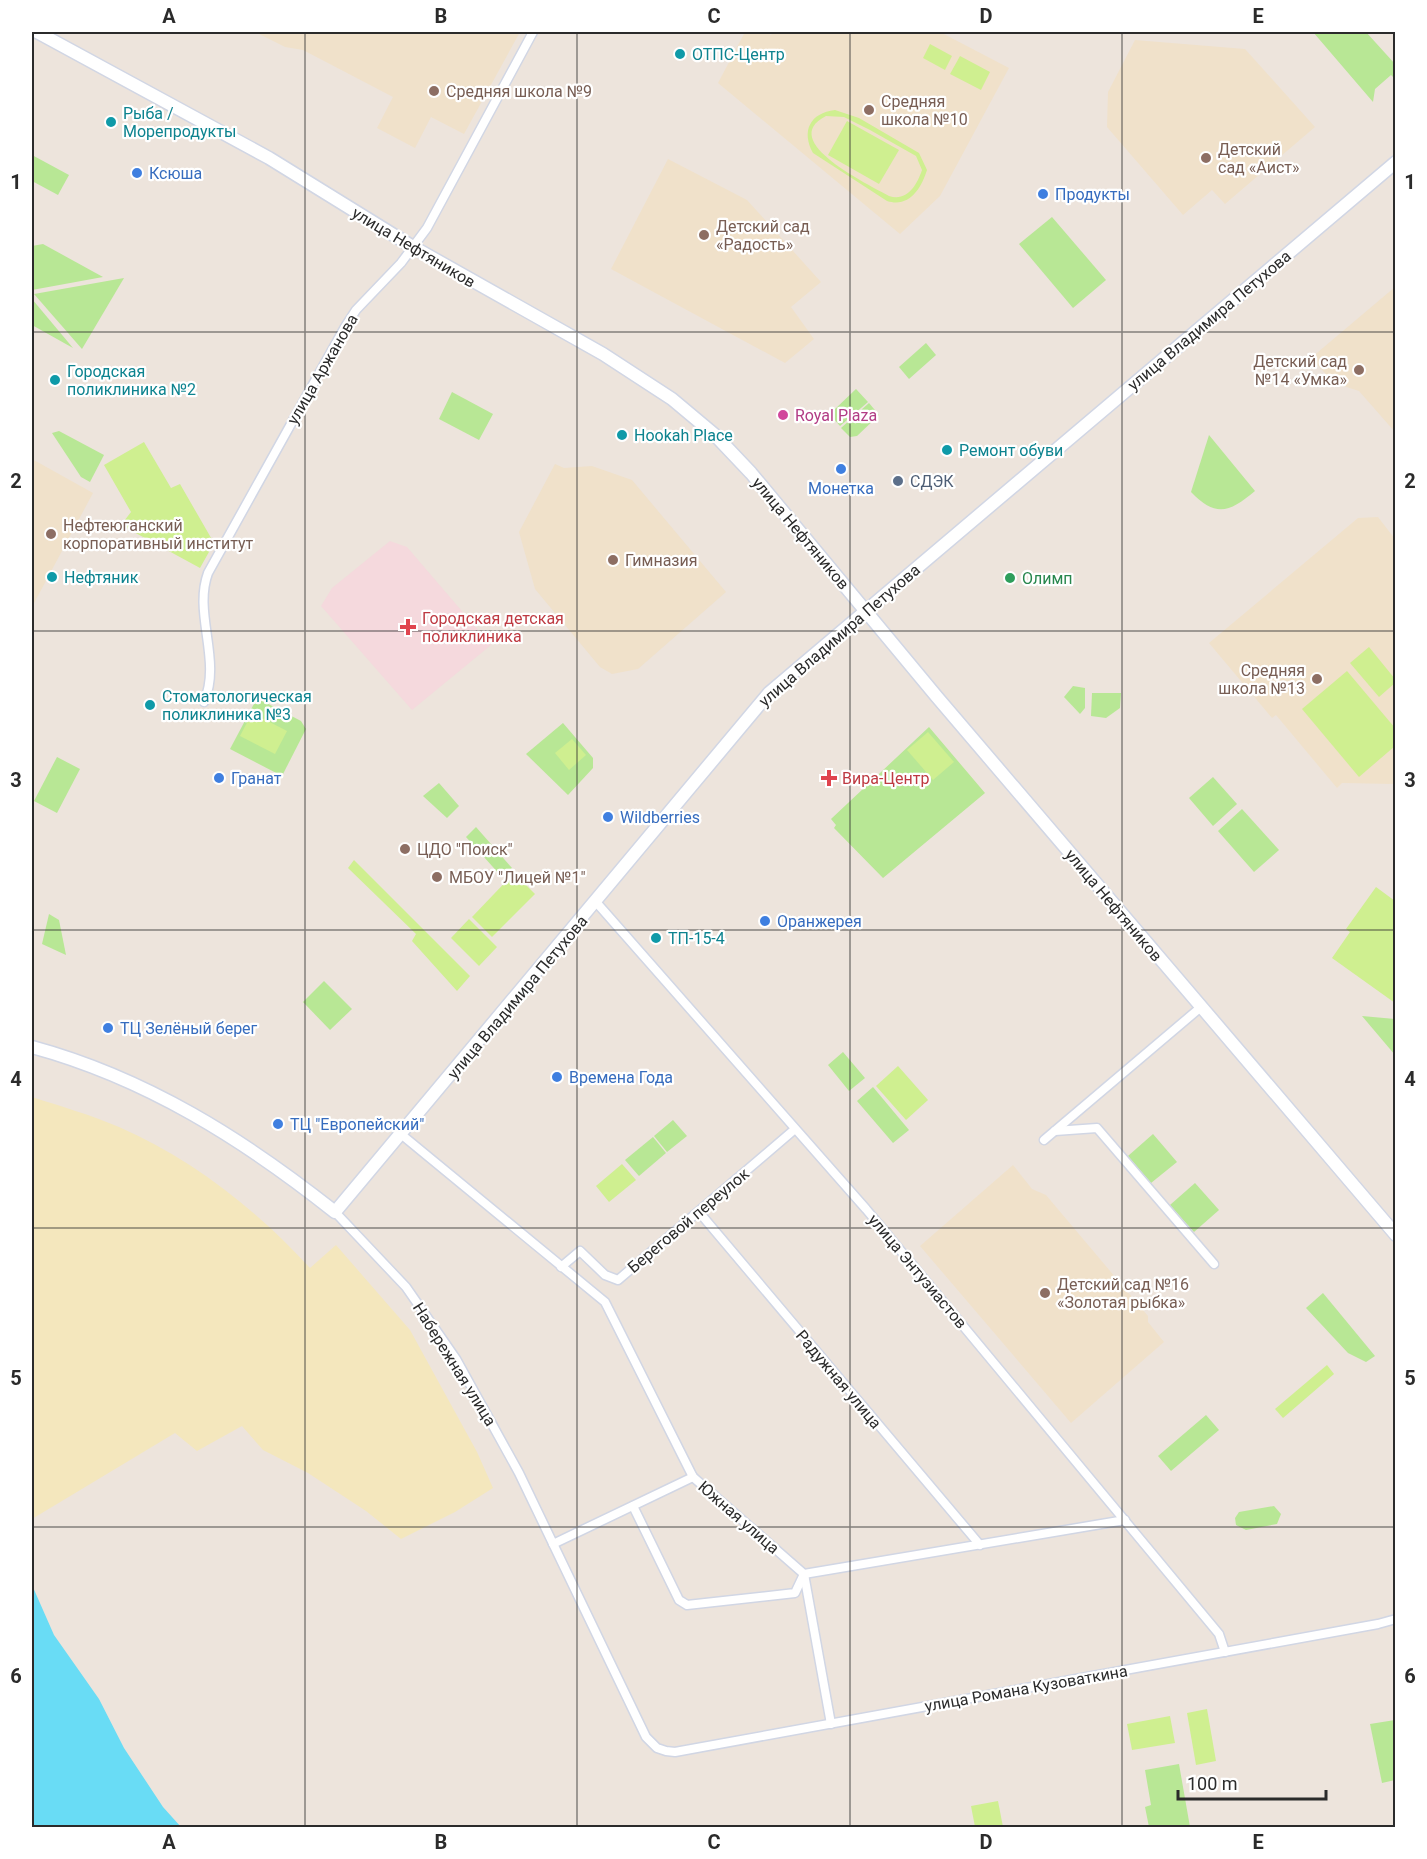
<svg xmlns="http://www.w3.org/2000/svg" width="1427" height="1859" font-family="Roboto,sans-serif">
	<style>
		.education { fill: #f0e1ca }
		.medical { fill: #f5d9dd }
		.green { fill: #b8e795 }
		.sand { fill: #f4e7bd }
		.pitch { fill: #cfef90; fill-rule: evenodd }
		.water { fill: #69dcf5 }
		.lines { fill: none; stroke-linecap: round; stroke-linejoin: round }
		.street-casing { stroke: #d1d6e4; stroke-width: 11 }
		.secondary-casing { stroke: #d1d6e4; stroke-width: 15 }
		.street { stroke: #fff; stroke-width: 8 }
		.secondary { stroke: #fff; stroke-width: 12 }
		.grid { fill: none; stroke: #2b2b2b; stroke-width: 1.5; stroke-opacity: 0.55 }
		.culture-dot { fill: #0f9aa8; stroke: #fff; stroke-width: 2 }
		.education-dot { fill: #8d6e63; stroke: #fff; stroke-width: 2 }
		.shop-dot { fill: #3f7fe0; stroke: #fff; stroke-width: 2 }
		.hotel-dot { fill: #d1479c; stroke: #fff; stroke-width: 2 }
		.service-dot { fill: #5c6f8a; stroke: #fff; stroke-width: 2 }
		.leisure-dot { fill: #2e9e5b; stroke: #fff; stroke-width: 2 }
		.health-dot { fill: #e0444e; stroke: #fff; stroke-width: 2 }
		.labels { text-anchor: middle; stroke-width: 4.5; stroke-linejoin: round; paint-order: stroke }
		.culture-label { font-size: 16px; fill: #0d838f; stroke: #fff; text-anchor: start }
		.education-label { font-size: 16px; fill: #785e54; stroke: #fff; text-anchor: start }
		.shop-label { font-size: 16px; fill: #366cbe; stroke: #fff; text-anchor: start }
		.street-label { font-size: 16px; fill: #2b2b2b; stroke: #fff }
		.hotel-label { font-size: 16px; fill: #b23c85; stroke: #fff; text-anchor: start }
		.service-label { font-size: 16px; fill: #4e5e75; stroke: #fff; text-anchor: start }
		.leisure-label { font-size: 16px; fill: #27864d; stroke: #fff; text-anchor: start }
		.health-label { font-size: 16px; fill: #be3a42; stroke: #fff; text-anchor: start }
		.neatline { fill: none; stroke: #2b2b2b; stroke-width: 2 }
		.grid-label { font-size: 20px; text-anchor: middle; font-weight: bold; fill: #2b2b2b }
	</style>
	<rect width="100%" height="100%" fill="#ede4dc"/>
	<g class="education">
		<path d="M255,32H520L464,134L431,117L415,148L377,128L393,97L303,50L285,47Z"/>
		<path d="M745,32H765L771,35L773,32H940L1009,68L940,196L900,234L718,83Z"/>
		<path d="M1135,40L1245,49L1315,127L1225,204L1212,190L1183,215L1107,127L1108,92Z"/>
		<path d="M668,159L747,200L821,282L791,307L814,339L785,363L611,269Z"/>
		<path d="M1395,287L1396,288L1395,432L1359,391L1334,383L1311,358Z"/>
		<path d="M32,459L93,493L32,607Z"/>
		<path d="M555,464L564,468L592,466L632,480L726,592L638,669L612,674L600,667L535,589L519,532Z"/>
		<path d="M1378,517L1395,539V784L1342,783L1337,788L1276,715L1272,718L1209,643L1358,518Z"/>
		<path d="M1013,1165L1032,1189L1046,1195L1148,1316V1322L1164,1342L1071,1423L920,1246Z"/>
	</g>
	<path class="medical" d="M390,541L407,547L491,645L412,710L321,606L332,588Z"/>
	<g class="green">
		<path d="M1313,32H1366L1395,64V79L1391,75L1375,89L1373,102Z"/>
		<path d="M32,155L69,175L58,195L32,181Z"/>
		<path d="M1052,217L1106,280L1073,308L1019,244Z"/>
		<path d="M43,244L103,277L32,290V246Z"/>
		<path d="M124,278L82,349L34,294Z"/>
		<path d="M32,299L73,348L32,325Z"/>
		<path d="M926,343L936,355L909,379L899,367Z"/>
		<path d="M856,389L868,402L840,426L833,418L834,410Z"/>
		<path d="M452,392L493,414L479,440L439,419Z"/>
		<path d="M869,403L879,415L857,436L850,437L841,428Z"/>
		<path d="M59,431L104,455L90,482L81,477L52,433Z"/>
		<path d="M1209,435L1255,491C1230,512 1216,518 1191,492Z"/>
		<path d="M1073,686L1085,688V708L1080,714L1064,697Z"/>
		<path d="M1092,693H1121L1120,708L1106,718L1091,716Z"/>
		<path d="M257,698L301,721L306,729L282,776L230,749Z"/>
		<path d="M563,723L593,758V768L568,795L526,754Z"/>
		<path d="M929,727L985,793L883,878L834,828L836,825L831,819Z"/>
		<path d="M57,757L80,769L57,813L34,801Z"/>
		<path d="M1213,777L1237,804L1213,826L1189,798Z"/>
		<path d="M439,783L459,806L447,818L423,796Z"/>
		<path d="M1242,809L1279,850L1254,872L1218,831Z"/>
		<path d="M476,827L512,868L501,876L466,837Z"/>
		<path d="M49,914L59,920L66,955L42,944Z"/>
		<path d="M324,981L352,1009L330,1030L303,1002Z"/>
		<path d="M1362,1016L1395,1019V1055Z"/>
		<path d="M843,1052L865,1078L849,1091L828,1065Z"/>
		<path d="M873,1087L909,1130L893,1143L857,1101Z"/>
		<path d="M673,1120L687,1136L667,1152L654,1136Z"/>
		<path d="M1153,1134L1177,1162L1151,1183L1128,1156Z"/>
		<path d="M653,1137L666,1153L639,1176L625,1160Z"/>
		<path d="M1195,1183L1219,1210L1194,1232L1170,1205Z"/>
		<path d="M1323,1293L1375,1356L1366,1362L1348,1353L1306,1308Z"/>
		<path d="M1206,1415L1219,1430L1171,1471L1158,1456Z"/>
		<path d="M1274,1506L1281,1514L1277,1524L1246,1530L1236,1525L1235,1518L1239,1512Z"/>
		<path d="M1395,1720V1780L1382,1783L1370,1724Z"/>
		<path d="M1179,1764L1190,1827H1149L1145,1807L1151,1805L1145,1770Z"/>
	</g>
	<path class="sand" d="M32,1097C60,1106 91,1115 119,1127C191,1158 257,1210 310,1268L336,1245L410,1330L477,1452L493,1488L455,1512L401,1539L366,1511L308,1473L263,1450L242,1426L197,1451L175,1433L32,1519Z"/>
	<g class="pitch">
		<path d="M930,44L952,56L945,70L923,58Z"/>
		<path d="M960,56L990,72L981,90L950,74Z"/>
		<path d="M835,110L859,118L919,153L927,170C921,189 909,208 887,201L813,153C801,131 810,113 835,110ZM826,116L844,117L870,130L916,156L922,170C917,185 907,202 889,196C870,185 776,141 826,116Z"/>
		<path d="M847,121L899,150L879,184L828,155Z"/>
		<path d="M144,442L171,488L180,484L214,543L200,568L121,525L131,512L104,465Z"/>
		<path d="M1369,647L1395,679V683L1379,697L1350,663Z"/>
		<path d="M1347,671L1395,728V746L1359,777L1302,709Z"/>
		<path d="M252,713L287,731L275,754L240,736Z"/>
		<path d="M928,732L954,762L933,780L907,750Z"/>
		<path d="M572,739L586,755L569,770L555,753Z"/>
		<path d="M354,860L470,976L457,991L412,941L416,934L348,868Z"/>
		<path d="M514,873L535,894L492,937L472,917Z"/>
		<path d="M1376,887L1395,901V1003L1332,958L1350,932L1346,929Z"/>
		<path d="M469,919L497,947L479,966L451,938Z"/>
		<path d="M898,1066L928,1100L906,1120L876,1086Z"/>
		<path d="M622,1164L636,1180L609,1202L596,1186Z"/>
		<path d="M1327,1365L1334,1374L1283,1418L1275,1409Z"/>
		<path d="M1207,1709L1216,1761L1196,1765L1187,1713Z"/>
		<path d="M1170,1716L1175,1743L1132,1750L1127,1724Z"/>
		<path d="M998,1801L1003,1827H975L971,1806Z"/>
	</g>
	<path class="water" d="M32,1585L54,1635L99,1699L124,1748L163,1807L181,1827H32Z"/>
	<g class="lines">
		<defs>
			<g id="street">
				<path d="M204,702C222,660 193,614 208,573L345,327L356,310L401,263L427,228L533,32"/>
				<path d="M596,902L866,1209L1219,1634L1225,1652"/>
				<path d="M1055,1131L1097,1128L1214,1264"/>
				<path d="M402,1135L605,1302L693,1477L804,1574L1125,1520"/>
				<path d="M1044,1140L1201,1007"/>
				<path d="M335,1212L406,1287L456,1359L519,1473L646,1737L657,1748L666,1751L675,1752L1378,1624L1396,1619"/>
				<path d="M699,1212L980,1545"/>
				<path d="M561,1267L580,1251L605,1275L618,1280L795,1129"/>
				<path d="M633,1506L679,1600L687,1605L795,1593L804,1574"/>
				<path d="M553,1544L693,1477"/>
				<path d="M804,1574L831,1724"/>
			</g>
			<g id="secondary">
				<path d="M37,32L269,158L413,247L603,354L672,399L715,435L751,473L937,697L1396,1235"/>
				<path d="M32,1047C146,1078 243,1139 335,1212L769,693L1396,162"/>
			</g>
		</defs>
		<use href="#street" class="street-casing"/>
		<use href="#secondary" class="secondary-casing"/>
		<use href="#street" class="street"/>
		<use href="#secondary" class="secondary"/>
	</g>
	<path class="grid" d="M305,32V1828M577,32V1828M850,32V1828M1122,32V1828M32,332H1396M32,631H1396M32,930H1396M32,1228H1396M32,1527H1396"/>
	<g class="culture-dot">
		<circle cx="680" cy="54" r="6"/>
		<circle cx="111" cy="122" r="6"/>
		<circle cx="55" cy="380" r="6"/>
		<circle cx="622" cy="435" r="6"/>
		<circle cx="947" cy="450" r="6"/>
		<circle cx="52" cy="577" r="6"/>
		<circle cx="150" cy="705" r="6"/>
		<circle cx="656" cy="938" r="6"/>
	</g>
	<g class="education-dot">
		<circle cx="434" cy="91" r="6"/>
		<circle cx="869" cy="110" r="6"/>
		<circle cx="1206" cy="158" r="6"/>
		<circle cx="704" cy="235" r="6"/>
		<circle cx="1359" cy="370" r="6"/>
		<circle cx="51" cy="534" r="6"/>
		<circle cx="613" cy="560" r="6"/>
		<circle cx="1317" cy="679" r="6"/>
		<circle cx="405" cy="849" r="6"/>
		<circle cx="437" cy="877" r="6"/>
		<circle cx="1045" cy="1293" r="6"/>
	</g>
	<g class="shop-dot">
		<circle cx="137" cy="173" r="6"/>
		<circle cx="1043" cy="194" r="6"/>
		<circle cx="841" cy="469" r="6"/>
		<circle cx="219" cy="778" r="6"/>
		<circle cx="608" cy="817" r="6"/>
		<circle cx="765" cy="921" r="6"/>
		<circle cx="108" cy="1028" r="6"/>
		<circle cx="557" cy="1077" r="6"/>
		<circle cx="278" cy="1124" r="6"/>
	</g>
	<circle class="hotel-dot" cx="783" cy="415" r="6"/>
	<circle class="service-dot" cx="898" cy="481" r="6"/>
	<circle class="leisure-dot" cx="1010" cy="578" r="6"/>
	<g class="health-dot">
		<path d="M405 618h6v6h6v6h-6v6h-6v-6h-6v-6h6z"/>
		<path d="M826 769h6v6h6v6h-6v6h-6v-6h-6v-6h6z"/>
	</g>
	<g class="labels">
		<g class="culture-label">
			<text x="692" y="60">ОТПС-Центр</text>
			<text x="123" y="119">Рыба /<tspan x="123" dy="18">Морепродукты</tspan></text>
			<text x="67" y="377">Городская<tspan x="67" dy="18">поликлиника №2</tspan></text>
			<text x="634" y="441">Hookah Place</text>
			<text x="959" y="456">Ремонт обуви</text>
			<text x="64" y="583">Нефтяник</text>
			<text x="162" y="702">Стоматологическая<tspan x="162" dy="18">поликлиника №3</tspan></text>
			<text x="668" y="944">ТП-15-4</text>
		</g>
		<g class="education-label">
			<text x="446" y="97">Средняя школа №9</text>
			<text x="881" y="107">Средняя<tspan x="881" dy="18">школа №10</tspan></text>
			<text x="1218" y="155">Детский<tspan x="1218" dy="18">сад «Аист»</tspan></text>
			<text x="716" y="232">Детский сад<tspan x="716" dy="18">«Радость»</tspan></text>
			<text x="1347" y="367" text-anchor="end">Детский сад<tspan x="1347" dy="18">№14 «Умка»</tspan></text>
			<text x="63" y="531">Нефтеюганский<tspan x="63" dy="18">корпоративный институт</tspan></text>
			<text x="625" y="566">Гимназия</text>
			<text x="1305" y="676" text-anchor="end">Средняя<tspan x="1305" dy="18">школа №13</tspan></text>
			<text x="417" y="855">ЦДО "Поиск"</text>
			<text x="449" y="883">МБОУ "Лицей №1"</text>
			<text x="1057" y="1290">Детский сад №16<tspan x="1057" dy="18">«Золотая рыбка»</tspan></text>
		</g>
		<g class="shop-label">
			<text x="149" y="179">Ксюша</text>
			<text x="1055" y="200">Продукты</text>
			<text x="841" y="494" text-anchor="middle">Монетка</text>
			<text x="231" y="784">Гранат</text>
			<text x="620" y="823">Wildberries</text>
			<text x="777" y="927">Оранжерея</text>
			<text x="120" y="1034">ТЦ Зелёный берег</text>
			<text x="569" y="1083">Времена Года</text>
			<text x="290" y="1130">ТЦ "Европейский"</text>
		</g>
		<g class="street-label">
			<text transform="translate(414 247) rotate(31)" y="6">улица Нефтяников</text>
			<text transform="translate(1209 320) rotate(-40)" y="6">улица Владимира Петухова</text>
			<text transform="translate(322 369) rotate(-60)" y="6">улица Аржанова</text>
			<text transform="translate(801 533) rotate(50)" y="6">улица Нефтяников</text>
			<text transform="translate(839 635) rotate(-41)" y="6">улица Владимира Петухова</text>
			<text transform="translate(1114 905) rotate(50)" y="6">улица Нефтяников</text>
			<text transform="translate(517 997) rotate(-50)" y="6">улица Владимира Петухова</text>
			<text transform="translate(688 1220) rotate(-40)" y="6">Береговой переулок</text>
			<text transform="translate(918 1271) rotate(50)" y="6">улица Энтузиастов</text>
			<text transform="translate(455 1364) rotate(58)" y="6">Набережная улица</text>
			<text transform="translate(839 1379) rotate(50)" y="6">Радужная улица</text>
			<text transform="translate(739 1517) rotate(41)" y="6">Южная улица</text>
			<text transform="translate(1026 1688) rotate(-10)" y="6">улица Романа Кузоваткина</text>
		</g>
		<g class="hotel-label">
			<text x="795" y="421">Royal Plaza</text>
		</g>
		<g class="service-label">
			<text x="910" y="487">СДЭК</text>
		</g>
		<g class="leisure-label">
			<text x="1022" y="584">Олимп</text>
		</g>
		<g class="health-label">
			<text x="422" y="624">Городская детская<tspan x="422" dy="18">поликлиника</tspan></text>
			<text x="842" y="784">Вира-Центр</text>
		</g>
	</g>
	<rect width="1427" height="1859" fill="none" stroke="#ffffff" stroke-width="66"/>
	<path d="M1178 1790v9h148v-9" fill="none" stroke="#2b2b2b" stroke-width="3"/>
	<text x="1187" y="1790" font-size="18" fill="#2b2b2b" stroke="#ffffff" stroke-width="4.5" paint-order="stroke">100 m</text>
	<rect x="33" y="33" width="1361" height="1793" class="neatline"/>
	<g class="grid-label">
		<text x="169" y="23">A</text>
		<text x="441" y="23">B</text>
		<text x="714" y="23">C</text>
		<text x="986" y="23">D</text>
		<text x="1258" y="23">E</text>
		<text x="16" y="189">1</text>
		<text x="1410" y="189">1</text>
		<text x="16" y="488">2</text>
		<text x="1410" y="488">2</text>
		<text x="16" y="787">3</text>
		<text x="1410" y="787">3</text>
		<text x="16" y="1086">4</text>
		<text x="1410" y="1086">4</text>
		<text x="16" y="1385">5</text>
		<text x="1410" y="1385">5</text>
		<text x="16" y="1683">6</text>
		<text x="1410" y="1683">6</text>
		<text x="169" y="1849">A</text>
		<text x="441" y="1849">B</text>
		<text x="714" y="1849">C</text>
		<text x="986" y="1849">D</text>
		<text x="1258" y="1849">E</text>
	</g>
</svg>
